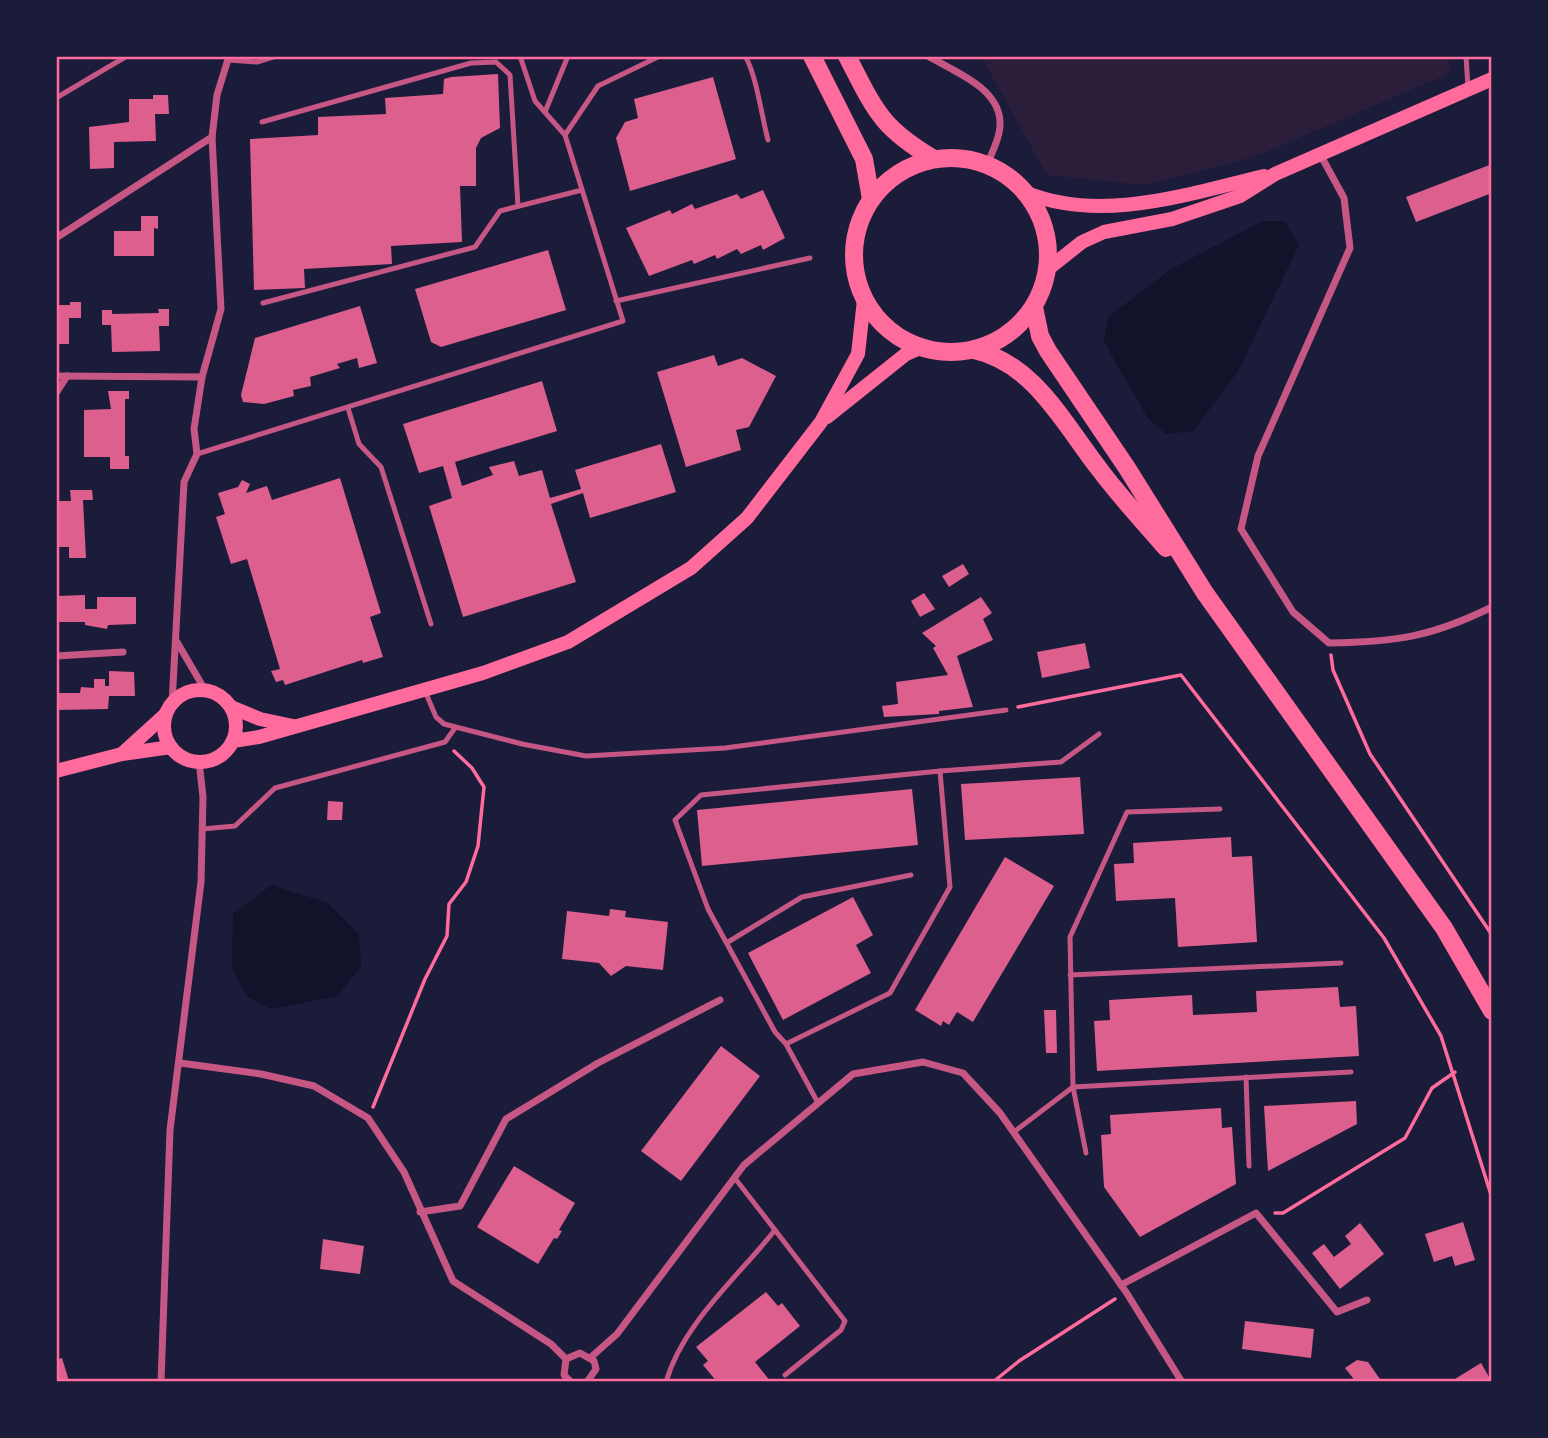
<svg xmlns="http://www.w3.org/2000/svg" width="1548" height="1438" font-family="'Archivo Narrow',sans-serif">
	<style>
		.green { fill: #2a1e3b }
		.water { fill: #12122b }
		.building { fill: #dd5f8e }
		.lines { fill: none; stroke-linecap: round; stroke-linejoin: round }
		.path { stroke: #ff6b9d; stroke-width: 3.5 }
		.service { stroke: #c65784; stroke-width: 5 }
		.minor { stroke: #c65784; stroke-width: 7 }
		.secondary { stroke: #ff6b9d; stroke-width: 14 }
		.primary { stroke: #ff6b9d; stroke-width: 18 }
		.neatline { fill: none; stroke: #ff6b9d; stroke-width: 2.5 }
	</style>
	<rect width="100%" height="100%" fill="#1b1b3a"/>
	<path class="green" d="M981,56H1449L1450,73L1257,156L1145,185L1047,175Z"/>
	<g class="water">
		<path d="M1263,221H1284L1299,245L1238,371L1193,431L1166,434L1147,417L1104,342L1108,317L1173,268Z"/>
		<path d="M271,885L328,903L359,934L361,967L337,996L271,1009L248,997L232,969L233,914Z"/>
	</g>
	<g class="building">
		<path d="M498,74L500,128L481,138L476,148V186H460L462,242L391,246L392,264L304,269L305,288L254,290L250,139L318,135V117L386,114L385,98L443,94L444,79L451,77Z"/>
		<path d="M713,77L736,159L630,191L616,138L625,122L638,118L634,99Z"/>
		<path d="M153,95H168L169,114H155L156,141L114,142V168L90,169L89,127L129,122V99H153Z"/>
		<path d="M1492,164V193L1416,222L1406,197Z"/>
		<path d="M763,190L785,238L763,250L761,245L741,254L737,249L717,259L715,255L694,264L692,260L649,276L626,228L670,210L672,214L692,204L695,209L737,194L741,199Z"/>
		<path d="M141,216H158V229L154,228V256H114V231H141Z"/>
		<path d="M548,250L566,310L441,347L431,342L415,289Z"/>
		<path d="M70,302H81V318H69V344H56V305H70Z"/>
		<path d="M360,306L377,363L359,368L357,358L337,364L340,368L310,377L311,386L293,390L294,396L264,404L243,402L241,395L255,338Z"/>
		<path d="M158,309H169V326H159L160,351L112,352L111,325H102V310H112V314L159,313Z"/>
		<path d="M714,355L718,366L742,358L776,376L749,427L736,430L741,450L686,467L657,372Z"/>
		<path d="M542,381L557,431L455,462L462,486L493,475L489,467L514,461L519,476L542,470L550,498L581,489L575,470L661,444L676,492L590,518L583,493L551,504L576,582L463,617L429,506L452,498L443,466L419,473L403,424Z"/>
		<path d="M108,391H129V399H125V456H129V469H110V457H84V410L111,409Z"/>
		<path d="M340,478L381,613L370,617L383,657L363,663L362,660L285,685L283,680L276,682L271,671L280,669L247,559L231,564L216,517L225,514L218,493L238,487L242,480L250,484L246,493L267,486L272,500Z"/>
		<path d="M70,490H92L93,500H83L86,558H69V547H56V501H71Z"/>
		<path d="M963,564L969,574L949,587L942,576Z"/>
		<path d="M924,593L935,609L920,617L911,601Z"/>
		<path d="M85,595V609H97V597H136V624L108,625L107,629L85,625V622H56V596Z"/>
		<path d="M981,597L992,613L983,619L993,640L957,656L973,707L939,711V714L884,717L882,706L898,704L896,682L948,675L933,648L936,646L922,633Z"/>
		<path d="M1085,643L1090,668L1042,678L1037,652Z"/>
		<path d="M109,671L134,672L135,696H109L108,709L56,710V693H80L81,687L94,688V679H105V686H109Z"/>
		<path d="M1080,777L1084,834L965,840L961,784Z"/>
		<path d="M912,789L918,845L702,866L697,810Z"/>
		<path d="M328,801L343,802L342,820H327Z"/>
		<path d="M1231,837L1232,857L1252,856L1257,942L1178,947L1175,898L1116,901L1114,864L1134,863L1133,843Z"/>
		<path d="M1005,857L1054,886L973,1022L957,1012L949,1025L943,1021L941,1026L915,1010Z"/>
		<path d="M853,897L873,935L856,945L871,973L783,1020L748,953Z"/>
		<path d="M610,909L626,911L625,917L668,922L663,970L626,966L611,976L599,963L562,959L567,911L609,916Z"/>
		<path d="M1338,987L1340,1007L1356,1006L1359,1056L1097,1071L1094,1021L1110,1020L1109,1000L1192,995L1193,1015L1257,1012L1256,991Z"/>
		<path d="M1044,1010H1056L1057,1053H1046Z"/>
		<path d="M721,1046L760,1076L681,1181L641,1151Z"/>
		<path d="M1356,1101L1357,1124L1268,1171L1264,1106Z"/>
		<path d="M1221,1108L1222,1128L1232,1127L1236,1184L1140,1237L1104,1187L1101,1135L1111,1134L1110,1115Z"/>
		<path d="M514,1166L575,1203L559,1230L562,1231L557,1239L554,1238L538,1264L477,1227Z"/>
		<path d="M1463,1222L1475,1260L1455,1266L1452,1256L1434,1262L1425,1234Z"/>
		<path d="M1360,1223L1384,1254L1340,1289L1312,1253L1324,1244L1334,1257L1351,1244L1345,1236Z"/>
		<path d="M323,1239L364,1246L360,1274L320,1269Z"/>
		<path d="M766,1292L778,1306L782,1303L800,1326L755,1362L771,1382H717L703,1365L708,1361L696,1347Z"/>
		<path d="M1245,1321L1314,1329L1311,1358L1242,1349Z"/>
		<path d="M62,1358L69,1381L56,1382V1360Z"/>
		<path d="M1357,1360L1368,1362L1382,1382H1356L1345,1368Z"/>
		<path d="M1481,1363L1492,1382H1450Z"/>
	</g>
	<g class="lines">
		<g class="path">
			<path d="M1331,655L1333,670L1370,754L1492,935"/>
			<path d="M1018,707L1181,675L1384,938L1441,1036L1492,1198"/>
			<path d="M373,1107L425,979L447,936L449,904L466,882L478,846L484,787L472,768L454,751"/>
			<path d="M1275,1213H1283L1405,1138L1432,1088L1455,1072"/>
			<path d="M993,1382L1019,1361L1115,1299"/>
		</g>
		<g class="service">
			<path d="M745,56C756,73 762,118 768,140"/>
			<path d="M1466,56L1468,88"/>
			<path d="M228,60L257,62L276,56"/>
			<path d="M56,98L127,56"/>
			<path d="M545,112L568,56"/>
			<path d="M262,122L471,63L496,62L510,75L518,206"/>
			<path d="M565,135L598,86L660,56"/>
			<path d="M616,301L810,258"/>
			<path d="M263,303L475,247L500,211L582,190"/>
			<path d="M348,408L359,444L381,467L431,624"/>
			<path d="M197,454L623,321L565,135L535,101L520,56"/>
			<path d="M425,691L436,717L444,724L522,744L586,756L725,748L1006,710"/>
			<path d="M940,771L1061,762L1099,734"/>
			<path d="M202,829L235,826L275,788L445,742L455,728"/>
			<path d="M728,942L802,897L911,875"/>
			<path d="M1070,975L1341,963"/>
			<path d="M786,1044L890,993L950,887L940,771L701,795L675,820L708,909L775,1032L786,1044L818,1103"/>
			<path d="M1246,1077L1249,1166"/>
			<path d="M1014,1132L1073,1087L1351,1072"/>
			<path d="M1086,1153L1073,1087L1070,937L1127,812L1220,809"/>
			<path d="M775,1230L845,1321L841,1330L785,1375"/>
			<path d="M666,1382C683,1323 738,1277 775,1230L734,1177"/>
		</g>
		<g class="minor">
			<path d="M928,56C953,71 998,87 1000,121C1001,136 992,152 987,165"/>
			<path d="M1320,154L1344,198L1350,248L1258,456L1241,529L1293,612L1329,643C1396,642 1431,637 1492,607"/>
			<path d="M56,238L212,137"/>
			<path d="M56,376L202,377"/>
			<path d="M56,393L67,376"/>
			<path d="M177,642L205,690"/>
			<path d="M56,656L123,652"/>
			<path d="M172,704L184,482L197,454L194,429L202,377L221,309L212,137L217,95L229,56"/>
			<path d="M180,1063L261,1074L314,1086L368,1118L404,1172L453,1281L551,1344L566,1359"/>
			<path d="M420,1212L460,1206L506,1119L598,1063L720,1000"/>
			<path d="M1121,1285L1256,1213L1337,1312L1367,1300"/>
			<path d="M590,1358L617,1334L744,1165L853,1074L923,1062L963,1073L1000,1113L1126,1292L1182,1382"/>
			<path d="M161,1382L170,1130L201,882L203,797L199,761"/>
			<path d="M571,1382L564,1375L566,1359L580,1353L594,1361L596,1369L587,1382"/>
		</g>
		<g class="secondary">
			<path d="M1027,193C1102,223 1188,194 1264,176"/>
			<path d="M1048,269L1082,242L1104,232L1172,219L1240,196L1275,174L1492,79"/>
			<path d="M827,417L906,354L920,348"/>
			<circle cx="200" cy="726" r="36"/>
			<path d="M231,707L260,719L293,726"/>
			<path d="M233,741L259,737L483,673L568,642L691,568L747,518L821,422L858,354L864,300"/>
			<path d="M123,753L166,714"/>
			<path d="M56,771L122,754L171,747"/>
		</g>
		<g class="primary">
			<path d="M812,56L864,159L871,199"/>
			<path d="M847,56C875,110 880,127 934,159"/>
			<circle cx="951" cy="255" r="97"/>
			<path d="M1034,307L1040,336L1048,351L1127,468L1205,593L1444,928L1492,1011"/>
			<path d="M974,350C1034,363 1064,424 1100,470C1120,497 1144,522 1166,548"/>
		</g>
	</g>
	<rect width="1548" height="1438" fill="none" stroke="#1b1b3a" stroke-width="116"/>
	<rect x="58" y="58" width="1432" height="1322" class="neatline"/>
</svg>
